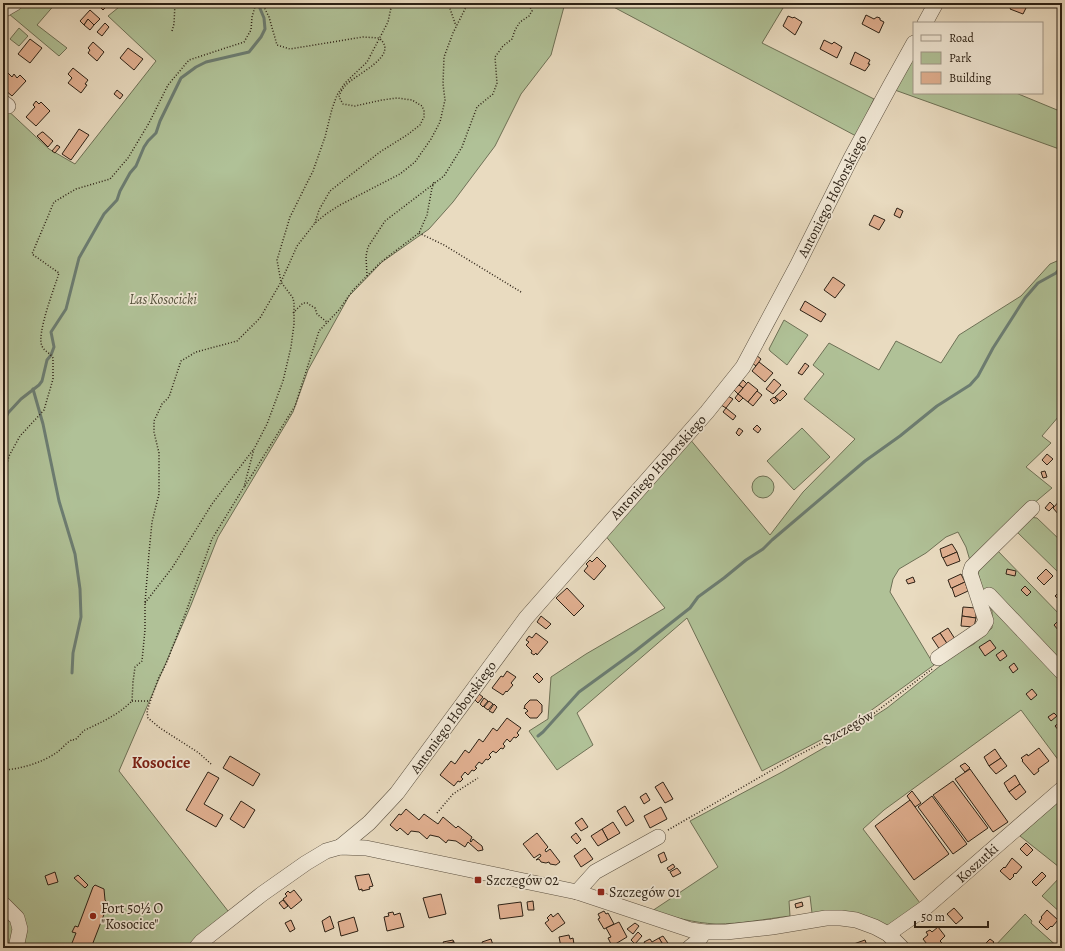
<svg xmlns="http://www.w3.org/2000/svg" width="1065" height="951" font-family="Alegreya,serif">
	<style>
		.green { fill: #b0c197; stroke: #6e7156 }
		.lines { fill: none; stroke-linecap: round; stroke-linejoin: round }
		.stream { stroke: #6c7d72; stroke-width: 3 }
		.building { fill: #e1b091; stroke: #2c2115 }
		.minor-casing { stroke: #5b5040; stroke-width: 16 }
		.path { stroke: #2c2115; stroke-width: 1.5; stroke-dasharray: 1 2; stroke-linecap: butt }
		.minor { stroke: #f1e8d6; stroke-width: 15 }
		.poi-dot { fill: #8f2418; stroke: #f1e8d6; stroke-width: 1.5 }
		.labels { text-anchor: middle; stroke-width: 3.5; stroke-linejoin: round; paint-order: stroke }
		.street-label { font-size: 14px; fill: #2c2115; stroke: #f1e8d6 }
		.park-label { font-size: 14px; font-style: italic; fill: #54513c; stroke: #f1e8d6 }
		.poi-label { font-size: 14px; fill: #2c2115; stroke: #f1e8d6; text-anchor: start }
		.quarter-label { font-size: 16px; font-weight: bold; fill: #7a1f14; stroke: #f1e8d6 }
	</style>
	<rect width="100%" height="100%" fill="#e9dbc0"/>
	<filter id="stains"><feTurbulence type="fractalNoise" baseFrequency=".005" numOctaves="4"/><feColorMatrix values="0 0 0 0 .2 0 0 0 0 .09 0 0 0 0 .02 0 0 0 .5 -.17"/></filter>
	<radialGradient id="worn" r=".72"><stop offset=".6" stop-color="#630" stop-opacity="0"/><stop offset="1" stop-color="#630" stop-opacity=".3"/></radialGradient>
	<g class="green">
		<path d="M25,3H56L37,25L67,48L59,56L9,14Z"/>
		<path d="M124,3H565L551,55L521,94L495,146L453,202L429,229L382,262L349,296L308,370L293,412L218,537L191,605L119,771L228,911L191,948H3V255L5,248L3,245V167L7,162L3,154V106L49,149L75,164L156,61L108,16Z"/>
		<path d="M606,3H786L762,43L874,99L856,136Z"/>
		<path d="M19,28L28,36L19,46L10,39Z"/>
		<path d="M914,51V93H1016L1062,112V150L892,89Z"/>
		<path d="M1062,256V416H1059L1042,436L1051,443L1026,467L1052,488L1014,520L971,564L966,547L958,532L946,537L926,553L899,569L893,579L890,592L934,665L855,722L762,771L687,618L577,713L593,745L557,770L529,731L548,719L551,677L586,654L665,608L604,534L689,438L770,535L803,492L855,439L804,399L824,374L813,365L829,343L879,370L896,341L941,363L959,335L1021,296L1050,264L1057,261Z"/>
		<path d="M784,320L808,335L787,365L770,351L769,349Z"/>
		<path d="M802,428L830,457L794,490L767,461Z"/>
		<circle cx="763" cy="487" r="11"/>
		<path d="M1029,517L1037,518L1062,542V576L1015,530Z"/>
		<path d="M996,549L1062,617V765L1021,710L884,810L863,829L920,903L887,930L810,918L812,913L810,896L789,901L790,916C765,919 741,924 716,924C694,923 673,917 652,911L718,867L690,821L782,772L834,742L887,708L940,666L957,653L974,644L992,628V611L984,595L978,573L986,558Z"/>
		<path d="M1062,798V864L1059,867L1020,836Z"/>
		<path d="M1062,875V914L1042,896Z"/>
		<path d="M1025,914L1032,921L1031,923L1059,948H993Z"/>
	</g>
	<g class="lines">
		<g class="stream">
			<path d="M33,389L43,424L59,501L75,554L80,589L81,617L73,653L72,673"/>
			<path d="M3,423L8,413L21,399L39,385L42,381L47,360L51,355L54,347L51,332L66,309L79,258L104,214L117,200L120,191L130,173L136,166L144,147L148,141L156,133L160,121L181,78L196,67L206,62L249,52L261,37L265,29L264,18L259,6L261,3"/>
			<path d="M538,736L543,732L579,692L634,652L690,608L698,597L724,578L746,560L763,549L772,540L865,461L900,436L937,406L970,385L978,376L993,348L1025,298L1038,283L1056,273L1062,266"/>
		</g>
	</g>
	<g class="building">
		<path d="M104,3L109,4L103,10L100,7Z"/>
		<path d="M1003,3H1027L1028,4L1023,14L1010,9L1011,7Z"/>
		<path d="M90,10L100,19L94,25L88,19L84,25L80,21Z"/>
		<path d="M866,15L874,19L877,17L880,18V20L884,22L879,33L862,24Z"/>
		<path d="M788,16L793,18L794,17L802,22L795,35L783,26Z"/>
		<path d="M88,19L94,25L90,30L84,25Z"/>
		<path d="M105,23L109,27L102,36L97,32Z"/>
		<path d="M30,39L42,48L30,63L18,54Z"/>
		<path d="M824,40L832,44L834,42L842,47L837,58L820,49Z"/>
		<path d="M93,42L104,52L97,61L88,53L90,50L88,48Z"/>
		<path d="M128,48L143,59L134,70L120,58Z"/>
		<path d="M855,52L870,60L868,64H870L865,71L850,64Z"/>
		<path d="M73,68L88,80L85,84L87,85L81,93L68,83L72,78L68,74Z"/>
		<path d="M8,73L12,77L14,74L17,78L20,75L26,81L12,96L5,90L7,88L3,84V77Z"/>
		<path d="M117,90L123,95L120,99L114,94Z"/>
		<path d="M36,101L39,104L41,102L50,111L36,126L26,117L35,107L33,105Z"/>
		<path d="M79,129L89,135L71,160L62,154Z"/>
		<path d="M42,132H43L53,141L48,147L37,136Z"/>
		<path d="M57,145L60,147L55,153L52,151Z"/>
		<path d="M897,208L903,211L900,218L894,215Z"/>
		<path d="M874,215L885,220L879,230L869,225Z"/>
		<path d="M833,277L845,285L835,298L824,290Z"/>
		<path d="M805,301L826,314L821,322L800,310Z"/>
		<path d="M756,355L761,359L756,366L751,362Z"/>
		<path d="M759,362L773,373L765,382L752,371Z"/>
		<path d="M805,363L809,366L802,375L798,373Z"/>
		<path d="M774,379L781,385L773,394L766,389Z"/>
		<path d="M743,380L747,384L743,388L739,385Z"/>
		<path d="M748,382L758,390L748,402L738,394Z"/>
		<path d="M739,385L743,388L738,394L734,390Z"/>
		<path d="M783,390L787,394L780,401L775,397Z"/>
		<path d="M757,391L762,395L753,406L748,402Z"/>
		<path d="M738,394L743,398L739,402L735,398Z"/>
		<path d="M728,396L733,399L726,408L721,405Z"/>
		<path d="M774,397L778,401L774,404L770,400Z"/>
		<path d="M726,408L736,416L733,420L723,412Z"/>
		<path d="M757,425L761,429L758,433L753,429Z"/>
		<path d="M739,428L743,431L739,436L736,433Z"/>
		<path d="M1047,454L1053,459L1047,465L1042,460Z"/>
		<path d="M1045,471L1047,477L1043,478L1041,472Z"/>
		<path d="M1062,498V512L1059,515L1053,508Z"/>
		<path d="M1050,502L1054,506L1049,511L1045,508Z"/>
		<path d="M952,544L957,552L943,558L942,557L940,549Z"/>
		<path d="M957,552L960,561L947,566L943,558Z"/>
		<path d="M597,557L606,566L594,580L584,571L588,566L586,564L590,560L592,562Z"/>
		<path d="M1007,569L1016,571L1015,576L1006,574Z"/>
		<path d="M1046,569L1053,576L1044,585L1037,578Z"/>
		<path d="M961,574L965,582L952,588H951L948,580Z"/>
		<path d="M913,577L915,582L908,584L906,580Z"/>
		<path d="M965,582L968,591L955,597L952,588Z"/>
		<path d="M1025,586L1031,592L1027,596L1021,590Z"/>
		<path d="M567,588L584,606L574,616L556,598Z"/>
		<path d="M1062,589V603L1055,596Z"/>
		<path d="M963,607L976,608V618L962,616Z"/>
		<path d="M541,616L551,624L546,629L537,622Z"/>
		<path d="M962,616L976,618L974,627L961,626Z"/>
		<path d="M1060,619L1062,621V629L1059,631L1054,625Z"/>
		<path d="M948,628L955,639L948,645L940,633Z"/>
		<path d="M536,633L548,642L537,655L536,653L534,655L531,653L532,651L526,645L529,642L526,640L529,636L532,638Z"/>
		<path d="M940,633L948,645L940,650L932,638Z"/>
		<path d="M990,640L996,648L985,656L979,647Z"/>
		<path d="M1003,650L1007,656L1000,661L996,655Z"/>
		<path d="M1014,663L1018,669L1013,673L1009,667Z"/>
		<path d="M507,671L516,677L511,683L513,685L507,692L506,691L503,695L492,688L501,676L503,677Z"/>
		<path d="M537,673L543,679L539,683L533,677Z"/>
		<path d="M1032,689L1037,695L1031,700L1026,694Z"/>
		<path d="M479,694L483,697L478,703L475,700Z"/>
		<path d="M484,698L488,701L483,707L480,704Z"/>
		<path d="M530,700H537L542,705V712L537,718H530L525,713L528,711L525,708L524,709L525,705Z"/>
		<path d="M489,701L493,704L488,710L484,707Z"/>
		<path d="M494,704L497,707L493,713L489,711Z"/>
		<path d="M1054,713L1057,716L1051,721L1048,717Z"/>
		<path d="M507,718L521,728L517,733L519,735L516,738L514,737L510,742L507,739L503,744L505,746L503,749L501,748L496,753L493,751L489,755L491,757L488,760L486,759L482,764L479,762L475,767L477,768L474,771L472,770L468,775L465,772L461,777L463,779L460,782L458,781L454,786L440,775L451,761L455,764L465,750L469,753L479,739L483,742L493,728L497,731Z"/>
		<path d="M1061,721L1062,731L1060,732L1055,726Z"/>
		<path d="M1039,748L1049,761L1038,769L1039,771L1034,775L1022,761L1023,760L1021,758L1027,754L1028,756Z"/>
		<path d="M995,749L1001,758L989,766L984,757Z"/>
		<path d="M230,756L260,774L253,786L223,768Z"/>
		<path d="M1001,758L1007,766L996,774L989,766Z"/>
		<path d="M965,763L970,768L965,772L960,766Z"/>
		<path d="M970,769L1008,822L993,832L955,779Z"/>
		<path d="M208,772L219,778L204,804L223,815L216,827L186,810Z"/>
		<path d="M1015,775L1020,784L1009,792L1004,783Z"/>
		<path d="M953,781L988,828L968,842L933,795Z"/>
		<path d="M663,782L673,799L665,803L655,787Z"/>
		<path d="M1020,784L1026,792L1016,800L1009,792Z"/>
		<path d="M912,791L921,803L915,807L907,796Z"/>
		<path d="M646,793L650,800L644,804L640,797Z"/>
		<path d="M932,796L967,844L953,854L918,807Z"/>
		<path d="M910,800L949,854L914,880L875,826Z"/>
		<path d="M241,801L255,810L244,828L230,819Z"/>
		<path d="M625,806L634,821L626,826L617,811Z"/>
		<path d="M661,807L667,819L650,828L644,816Z"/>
		<path d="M406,809L419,820L424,814L438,824L443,817L456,828L458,826L472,837L470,841L471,842L473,839L482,846L483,850L478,851L468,842L465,847L456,841L448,840L446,843L439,837L430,835L427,839L419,832L411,831L408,835L400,828L397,831L390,825L399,814L401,815Z"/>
		<path d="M582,818L588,827L581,831L575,823Z"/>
		<path d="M613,822L620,833L608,840L602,829Z"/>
		<path d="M602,829L608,840L598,846L591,836Z"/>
		<path d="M537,833L548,847L545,850L546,852L550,849L560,862L556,865L550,864L549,862L546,863L541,862L539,859L536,860L541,856L540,854L534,858L523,844Z"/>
		<path d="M576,833L581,840L577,844L571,837Z"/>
		<path d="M1026,843L1033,850L1027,856L1020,849Z"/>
		<path d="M585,848L593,859L581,867L574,856Z"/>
		<path d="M664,852L667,860L661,863L658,855Z"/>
		<path d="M1012,858L1022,867L1016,874L1015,873L1013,875L1014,876L1010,880L1000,871L1004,867L1005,868Z"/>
		<path d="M673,864L675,867L669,871L667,868Z"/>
		<path d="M677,868L681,873L673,877L670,872Z"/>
		<path d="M55,872L58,882L48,885L45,876Z"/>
		<path d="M1042,872L1046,876L1036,886L1032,882Z"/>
		<path d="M369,874L373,886L369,887L370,889L362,891V889L359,890L355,876Z"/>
		<path d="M78,875L88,885L85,888L74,878Z"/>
		<path d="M95,885L104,889L105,900L108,904L91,948H70L76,933L72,932L75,926L78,927L93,887Z"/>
		<path d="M294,890L302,900L291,909L283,899L287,896L285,894L288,891L290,893Z"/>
		<path d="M441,894L446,914L429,918L423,898Z"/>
		<path d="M283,900L288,906L284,909L279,903Z"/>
		<path d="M533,901L534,910H528L527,902Z"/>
		<path d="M521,902L523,916L500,919L498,905Z"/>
		<path d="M802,902L803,906L796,908L795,904Z"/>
		<path d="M954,908L963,918L956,924L947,914Z"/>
		<path d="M1047,910L1058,920L1052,927L1051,926L1047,930L1039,922L1042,918L1041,917Z"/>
		<path d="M604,911L606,914L608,913L614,924L604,929L598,919L600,918L598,914Z"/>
		<path d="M393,912L394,915L400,913L404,927L387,931L384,917L389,916L388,913Z"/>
		<path d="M558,913L565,923L552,932L545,923L549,920L547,918L551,914L553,917Z"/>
		<path d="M330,916L334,928L325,932L322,921Z"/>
		<path d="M354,917L358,931L341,936L338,922Z"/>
		<path d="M291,920L295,929L290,932L285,923Z"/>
		<path d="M619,922L627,937L612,946L608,938L611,937L606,928Z"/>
		<path d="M635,923L639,926L633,934L627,929Z"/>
		<path d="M938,927L945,936L940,941L942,943L938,946L936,944L930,948L923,939L928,935L926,932L930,930L932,932Z"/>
		<path d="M638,932L642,936L635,944L631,940Z"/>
		<path d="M569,935L570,939L573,938L574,944L561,947L559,937Z"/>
		<path d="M663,936L670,946L667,948H665L659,938Z"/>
		<path d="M659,938L665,948H642L646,946L644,942L650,939L652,942Z"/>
		<path d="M491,939L494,948H484L482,942Z"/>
		<path d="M990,939L994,942L990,946L986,943Z"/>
		<path d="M453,940L454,942L444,944L443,942Z"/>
		<path d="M865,940L868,948H849L848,946Z"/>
		<path d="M454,942L455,948H440L439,945Z"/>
	</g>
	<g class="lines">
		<defs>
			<g id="minor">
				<path d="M3,10L15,3"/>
				<path d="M925,23L936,3"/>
				<path d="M3,102L8,106"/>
				<path d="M989,595L1062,672"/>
				<path d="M938,658L981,629L986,621L970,573L972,567L1032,508"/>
				<path d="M340,847L369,823L397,793L526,618L707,412L743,367L797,266L851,158L890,86L914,43"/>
				<path d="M577,892L595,872L658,837"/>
				<path d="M3,904L17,918L20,929L16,948"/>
				<path d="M888,934L925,908L1062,789"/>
				<path d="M196,948L201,942L262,894L306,863L326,851L340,847L366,848L577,892L691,930L704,932H726L772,927L826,918H841L856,920L875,927L888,934L902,948"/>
				<path d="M689,948L699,940L704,932"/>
			</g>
		</defs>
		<use href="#minor" class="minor-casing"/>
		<g class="path">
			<path d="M262,3L269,17L277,45L290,49L363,37L379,38C401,56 355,74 345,86C342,89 340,93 339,97L343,104L355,106L382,100L397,98L412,100L422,106L424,111V117L420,125L407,135L380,152L330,191L319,210L315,223"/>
			<path d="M448,3L456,26"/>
			<path d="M172,31L174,24L175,3"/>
			<path d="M419,233L444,245L521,292"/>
			<path d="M367,276L366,256L368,247L385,221L444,176L462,147L477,107L493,94L497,83L495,57L503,46L512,39L515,30L520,22L529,16L532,11L528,3"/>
			<path d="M293,313L303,303H307L315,308L317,314L328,323"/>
			<path d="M245,486L295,406L319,331L339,310L353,290L381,262L419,233L427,215L432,188L434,182"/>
			<path d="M3,496L6,491L4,476L9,456L20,436L44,410L53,379V358C50,353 44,351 42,346C36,335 55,286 59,273L32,254L54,202L76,189L110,179L128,158L149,123L168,85L189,60L244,42L251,30L252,17L256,3"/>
			<path d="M145,603L172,568L212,504L253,450"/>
			<path d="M132,701H150"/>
			<path d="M211,764L199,753L160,728L148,718L147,711L158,679L166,664L186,612L212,539L244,487L254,449L267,424L283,381L291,347L294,324V303L293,298L281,282L277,260L290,217L313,171L325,137L332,109L337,95L345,83L367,62L388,22L392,3"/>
			<path d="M3,770C21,769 41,763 56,753C61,750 65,744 70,741C74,738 72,741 76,739C79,736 82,732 85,730C102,722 118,715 132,701L133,682L135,667L142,661L145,630V603L149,553L152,522L159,494V453L154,432V421L162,404L169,397L181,361L196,352L237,341L260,318L281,282L297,246L315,223L326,214L340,205L400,174L415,162L431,139L440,122L445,100L443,84L444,57L453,33L468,3"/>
			<path d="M437,813L453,794L478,778"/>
			<path d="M668,830L793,758L864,721L932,669"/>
		</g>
		<use href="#minor" class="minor"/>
	</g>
	<g class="poi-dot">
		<rect x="474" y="876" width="8" height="8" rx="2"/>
		<rect x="597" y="888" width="8" height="8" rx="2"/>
		<circle cx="93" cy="916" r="4"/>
	</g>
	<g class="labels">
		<g class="street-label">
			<text transform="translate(832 196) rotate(-63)" y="5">Antoniego Hoborskiego</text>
			<text transform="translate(658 467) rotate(-48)" y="5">Antoniego Hoborskiego</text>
			<text transform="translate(453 717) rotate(-54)" y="5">Antoniego Hoborskiego</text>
			<text transform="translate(848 727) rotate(-30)" y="5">Szczegów</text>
			<text transform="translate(977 863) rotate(-42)" y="5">Koszutki</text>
		</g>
		<g class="park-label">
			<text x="163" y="304">Las Kosocicki</text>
		</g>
		<g class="poi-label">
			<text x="486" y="885">Szczegów 02</text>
			<text x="609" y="897">Szczegów 01</text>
			<text x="101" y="913">Fort 50½ O<tspan x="101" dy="16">"Kosocice"</tspan></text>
		</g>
		<g class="quarter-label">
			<text x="161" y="768">Kosocice</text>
		</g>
	</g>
	<rect width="1065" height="951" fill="none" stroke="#e9dbc0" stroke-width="16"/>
	<rect x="4" y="4" width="1057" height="943" fill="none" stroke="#2c2115" stroke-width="2"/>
	<rect x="8" y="8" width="1049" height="935" fill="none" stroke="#2c2115"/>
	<rect x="913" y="22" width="130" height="72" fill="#f1e8d6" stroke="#a29889"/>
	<rect x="921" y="35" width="20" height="6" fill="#f1e8d6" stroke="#a29889"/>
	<text x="949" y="42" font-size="12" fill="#2c2115">Road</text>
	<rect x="921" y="52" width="20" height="12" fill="#b0c197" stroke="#a29889"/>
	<text x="949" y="62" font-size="12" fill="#2c2115">Park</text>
	<rect x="921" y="72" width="20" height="12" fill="#e1b091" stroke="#a29889"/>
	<text x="949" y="82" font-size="12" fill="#2c2115">Building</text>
	<path d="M915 921v6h73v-6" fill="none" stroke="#2c2115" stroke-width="2"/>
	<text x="921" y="921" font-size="12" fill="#2c2115" stroke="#f1e8d6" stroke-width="3" paint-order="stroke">50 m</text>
	<rect width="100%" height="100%" filter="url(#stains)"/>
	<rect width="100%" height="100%" fill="url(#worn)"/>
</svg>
